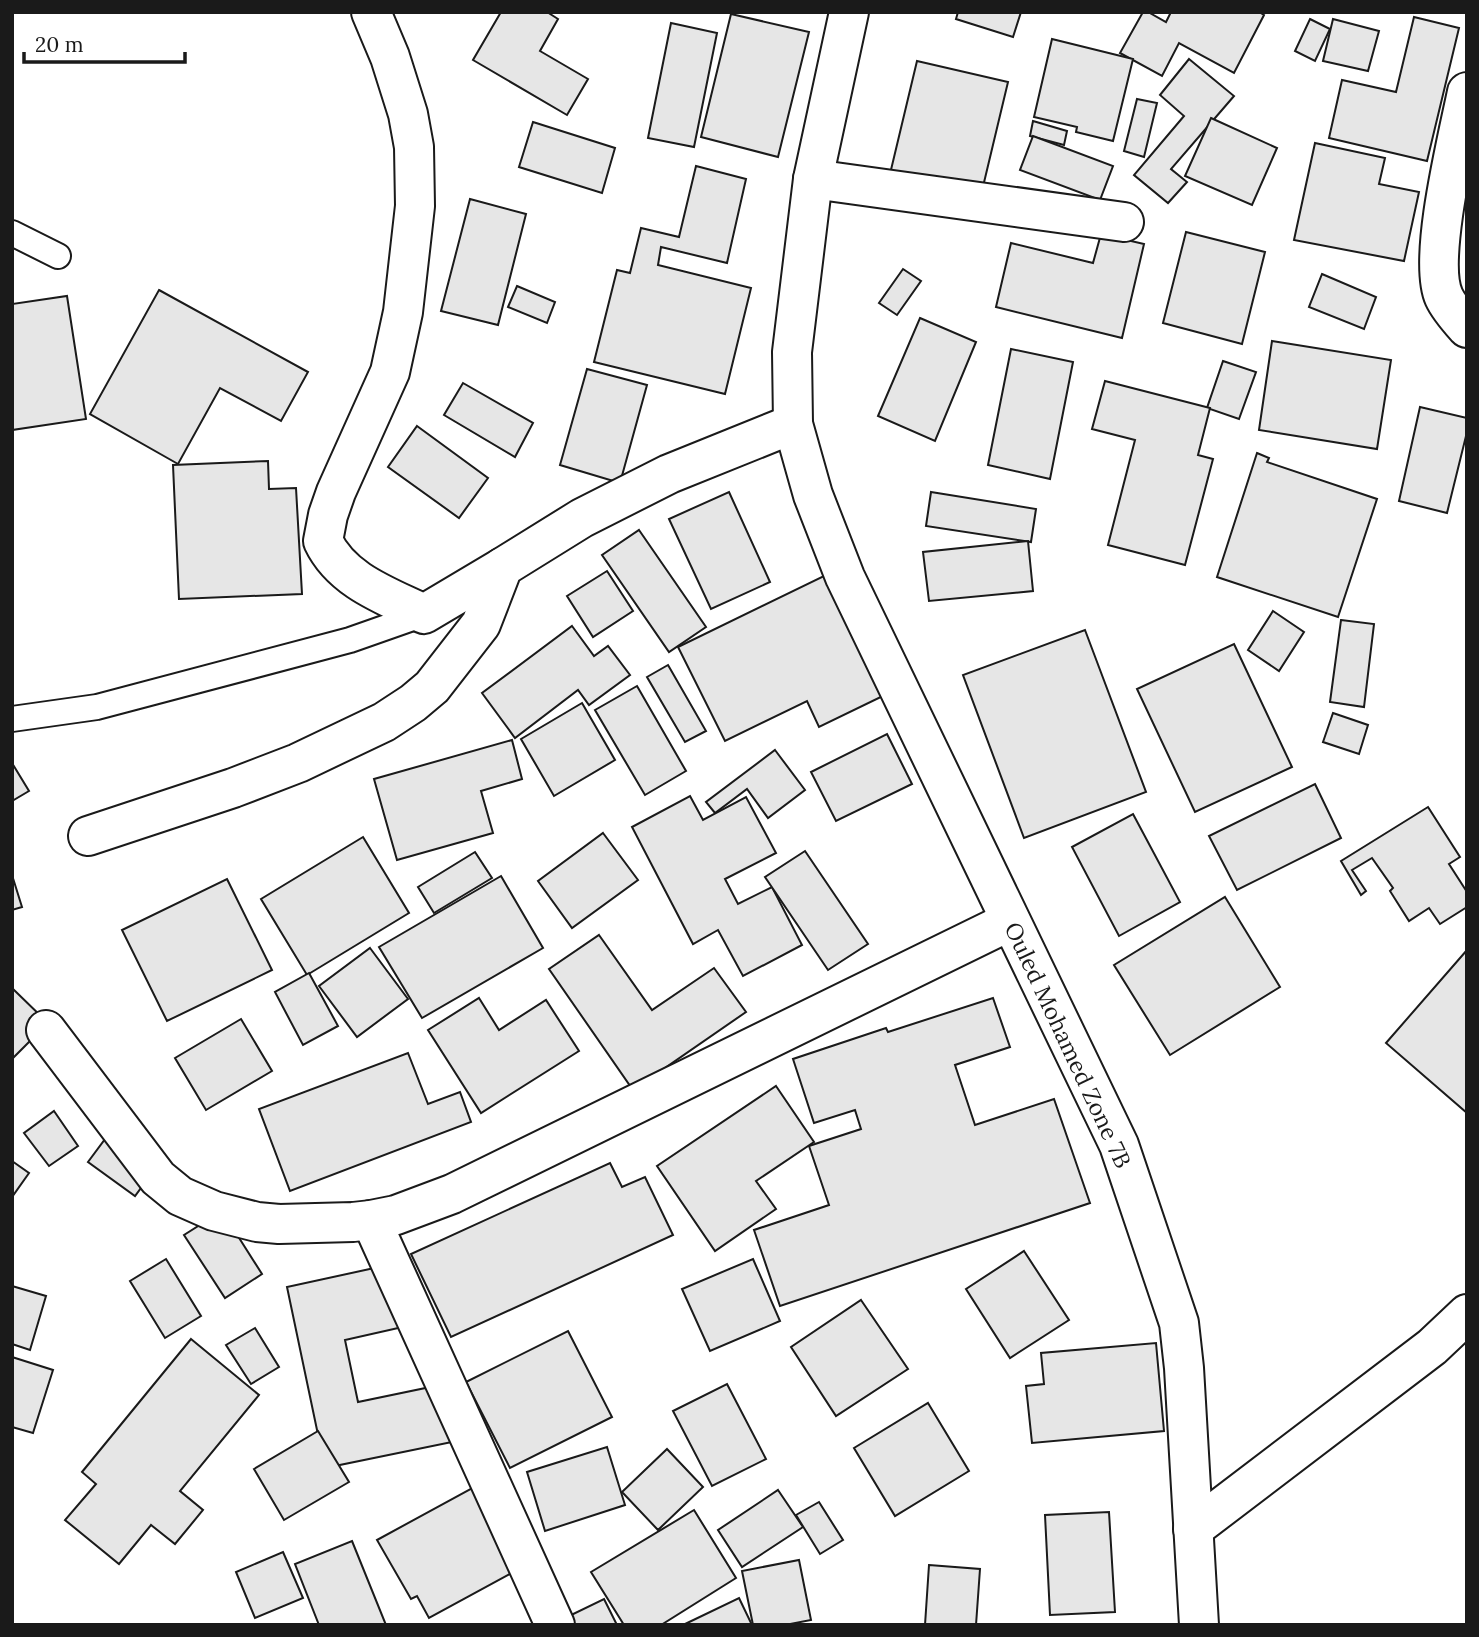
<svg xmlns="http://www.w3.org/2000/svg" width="1479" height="1637" font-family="Lora,serif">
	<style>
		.building { fill: #e6e6e6; stroke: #1a1a1a; stroke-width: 2 }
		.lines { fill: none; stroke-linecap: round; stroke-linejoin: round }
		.service-casing { stroke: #1a1a1a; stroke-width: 28 }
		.minor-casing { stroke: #1a1a1a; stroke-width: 42 }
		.secondary-casing { stroke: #1a1a1a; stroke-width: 42 }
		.service { stroke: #fff; stroke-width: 24 }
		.minor { stroke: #fff; stroke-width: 38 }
		.secondary { stroke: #fff; stroke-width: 38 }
		.labels { text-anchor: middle; stroke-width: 5; stroke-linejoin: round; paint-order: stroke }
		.street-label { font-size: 23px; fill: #1a1a1a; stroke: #fff }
	</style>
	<rect width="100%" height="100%" fill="#fff"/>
	<g class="building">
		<path d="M501,12H547L558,19L540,51L588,79L567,115L473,60Z"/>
		<path d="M958,12H1021L1013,37L956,19Z"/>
		<path d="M1143,12H1148L1166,22L1171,12H1259L1264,15L1234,73L1179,43L1162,76L1120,53Z"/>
		<path d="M731,14L809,32L778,157L701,137Z"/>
		<path d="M1414,17L1459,28L1427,161L1329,138L1342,80L1396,92Z"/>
		<path d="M1310,19L1330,29L1315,61L1295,51Z"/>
		<path d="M1333,19L1379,31L1368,71L1323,61Z"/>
		<path d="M671,23L717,33L694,147L648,138Z"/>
		<path d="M1052,39L1133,59L1113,141L1076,132L1077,127L1034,117Z"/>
		<path d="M1189,59L1234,96L1171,169L1187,182L1168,203L1134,175L1184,116L1160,95Z"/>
		<path d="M917,61L1008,82L981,195L890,174Z"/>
		<path d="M1137,99L1157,103L1144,157L1124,151Z"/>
		<path d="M1211,118L1277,148L1252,205L1185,176Z"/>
		<path d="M1033,121L1067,131L1064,145L1030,136Z"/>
		<path d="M533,122L615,148L602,193L519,167Z"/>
		<path d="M1033,136L1113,166L1100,200L1020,170Z"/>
		<path d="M1315,143L1385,158L1379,184L1419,192L1404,261L1294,240Z"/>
		<path d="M696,166L746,179L727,263L661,247L658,265L751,288L725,394L594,362L617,270L630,273L641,228L679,237Z"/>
		<path d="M470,199L526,214L498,325L441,311Z"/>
		<path d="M1186,232L1265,252L1242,344L1163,323Z"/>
		<path d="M1101,234L1144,244L1122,338L996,307L1011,243L1093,263Z"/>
		<path d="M903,269L921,281L897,315L879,303Z"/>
		<path d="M1322,274L1376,297L1364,329L1309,307Z"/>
		<path d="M517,286L555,302L547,323L508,307Z"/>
		<path d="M159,290L308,372L281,421L220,388L178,464L90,414Z"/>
		<path d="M67,296L86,419L12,430V304Z"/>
		<path d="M920,318L976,342L935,441L878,416Z"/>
		<path d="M1272,341L1391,360L1377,449L1259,430Z"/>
		<path d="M1011,349L1073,362L1050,479L988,465Z"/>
		<path d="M1223,361L1256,372L1239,419L1207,408Z"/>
		<path d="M587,369L647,385L620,483L560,465Z"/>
		<path d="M1105,381L1210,408L1198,455L1213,459L1185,565L1108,545L1135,440L1092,429Z"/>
		<path d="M463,383L533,423L515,457L444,415Z"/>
		<path d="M1420,407L1467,418V432L1447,513L1399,501Z"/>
		<path d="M417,426L488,478L459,518L388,467Z"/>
		<path d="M1257,453L1269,458L1267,462L1377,499L1338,617L1217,577Z"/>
		<path d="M268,461L269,489L296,488L302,594L179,599L173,465Z"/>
		<path d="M729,492L770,582L711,609L669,519Z"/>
		<path d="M931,492L1036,509L1031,542L926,526Z"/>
		<path d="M639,530L706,627L669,652L602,555Z"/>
		<path d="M1028,541L1033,591L929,601L923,552Z"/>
		<path d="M607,571L633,611L593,637L567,596Z"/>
		<path d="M828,574L887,694L819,727L807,701L725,741L678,647Z"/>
		<path d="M1273,611L1304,632L1279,671L1248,650Z"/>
		<path d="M1341,620L1374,624L1364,707L1330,702Z"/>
		<path d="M572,626L594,656L608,646L630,675L589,705L578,690L515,738L482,693Z"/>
		<path d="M1085,630L1146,792L1024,838L963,675Z"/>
		<path d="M1234,644L1292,767L1195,812L1137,689Z"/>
		<path d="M668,665L706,731L685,742L647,677Z"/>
		<path d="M637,686L686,771L645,795L595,710Z"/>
		<path d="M582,703L615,760L554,796L521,739Z"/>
		<path d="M1333,713L1368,725L1359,754L1323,742Z"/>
		<path d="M887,734L912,784L836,821L811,772Z"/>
		<path d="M512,740L522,779L481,791L493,833L397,860L374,779Z"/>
		<path d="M775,750L805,790L768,818L747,789L715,813L706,802Z"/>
		<path d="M12,763L29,791L12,801Z"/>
		<path d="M1315,784L1341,838L1237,890L1209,836Z"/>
		<path d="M690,796L703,820L746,797L776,853L725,879L738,904L772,887L802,945L743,976L718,930L693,944L632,827Z"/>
		<path d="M1428,807L1460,857L1449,864L1467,892V907L1440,924L1429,908L1409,921L1390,891L1393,888L1372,858L1352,870L1366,891L1361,895L1341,861Z"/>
		<path d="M1133,814L1180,902L1119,936L1072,847Z"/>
		<path d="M603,833L638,880L572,928L538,881Z"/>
		<path d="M363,837L409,913L307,975L261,899Z"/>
		<path d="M805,851L868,944L828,970L765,877Z"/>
		<path d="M475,852L492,878L434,913L418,887Z"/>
		<path d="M12,875L22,907L12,910Z"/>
		<path d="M501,876L543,948L422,1018L379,947Z"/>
		<path d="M227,879L272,970L167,1021L122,930Z"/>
		<path d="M1225,897L1280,987L1170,1055L1114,965Z"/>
		<path d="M599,935L652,1010L714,968L746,1012L633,1090L549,969Z"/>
		<path d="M370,948L408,999L357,1037L319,986Z"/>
		<path d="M1467,950V1113L1386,1043Z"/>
		<path d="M309,973L338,1026L303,1045L275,992Z"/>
		<path d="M12,988L48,1023L12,1059Z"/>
		<path d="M479,998L499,1030L546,1000L579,1051L481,1113L428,1030Z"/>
		<path d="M993,998L1010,1047L955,1065L975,1125L1054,1099L1090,1203L780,1306L754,1230L829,1205L809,1146L861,1129L855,1110L814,1123L793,1059L886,1028L888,1032Z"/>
		<path d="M241,1019L272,1071L206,1110L175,1058Z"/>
		<path d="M408,1053L428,1104L460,1092L471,1122L290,1191L259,1109Z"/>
		<path d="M776,1086L814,1142L756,1181L776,1209L715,1251L657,1166Z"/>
		<path d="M54,1111L78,1146L49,1166L24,1133Z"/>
		<path d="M117,1123L163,1158L135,1196L88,1162Z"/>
		<path d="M12,1161L29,1173L12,1197Z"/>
		<path d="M610,1163L622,1187L645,1177L673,1235L451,1337L411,1254Z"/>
		<path d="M222,1211L262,1274L225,1298L184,1235Z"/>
		<path d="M1024,1251L1069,1320L1010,1358L966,1289Z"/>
		<path d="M166,1259L201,1316L165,1338L130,1281Z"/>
		<path d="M753,1259L780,1321L710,1351L682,1289Z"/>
		<path d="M402,1262L416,1324L345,1340L358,1402L440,1385L452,1442L325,1468L287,1287Z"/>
		<path d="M12,1286L46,1296L30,1350L12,1344Z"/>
		<path d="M861,1300L908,1369L836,1416L791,1347Z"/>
		<path d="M255,1328L279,1367L251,1384L226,1345Z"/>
		<path d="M568,1331L612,1417L510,1468L466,1382Z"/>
		<path d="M191,1339L259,1395L180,1491L203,1510L175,1544L151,1525L119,1564L65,1520L96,1484L82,1472Z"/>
		<path d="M1156,1343L1164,1431L1032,1443L1026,1386L1044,1384L1041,1353Z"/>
		<path d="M12,1357L53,1370L33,1433L12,1427Z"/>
		<path d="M727,1384L766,1459L712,1486L673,1411Z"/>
		<path d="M928,1403L969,1471L895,1516L854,1448Z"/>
		<path d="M318,1431L349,1482L284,1520L254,1469Z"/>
		<path d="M607,1447L625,1505L545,1531L527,1472Z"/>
		<path d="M667,1449L703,1487L658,1530L622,1492Z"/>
		<path d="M498,1474L543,1556L429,1618L417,1596L411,1599L377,1540Z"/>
		<path d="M778,1490L803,1527L742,1567L718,1530Z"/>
		<path d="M819,1502L843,1540L820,1554L796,1515Z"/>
		<path d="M694,1510L736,1578L661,1625H624L591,1572Z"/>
		<path d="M1109,1512L1115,1612L1050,1615L1045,1515Z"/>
		<path d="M352,1541L386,1625H319L295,1564Z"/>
		<path d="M283,1552L303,1598L255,1618L236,1572Z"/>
		<path d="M799,1560L811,1620L785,1625H753L742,1571Z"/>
		<path d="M929,1565L980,1569L976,1625H925Z"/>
		<path d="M739,1598L752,1625H683Z"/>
		<path d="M604,1599L617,1625H571L567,1617Z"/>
	</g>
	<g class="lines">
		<defs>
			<g id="service">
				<path d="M12,233L58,256"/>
				<path d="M12,719L97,707L350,640L424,614"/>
			</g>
			<g id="minor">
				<path d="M371,12L390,57L408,114L414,147L415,206L403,312L390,372L336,492L328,515L323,541C342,581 387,596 424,614L503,567"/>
				<path d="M1467,92C1458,136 1427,260 1444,297C1449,308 1459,319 1467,328"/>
				<path d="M813,179L1124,222"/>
				<path d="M88,836L233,788L298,763L384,722L413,703L432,687L481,624L503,567L582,518L669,474L793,424"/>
				<path d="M46,1030L158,1178L180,1196L214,1211L257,1222L279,1224L353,1222L371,1220L396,1215L452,1194L1010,921"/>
				<path d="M371,1220L555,1625"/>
				<path d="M1193,1529L1432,1347L1467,1314"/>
			</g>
			<path id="secondary" d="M849,12L813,179L792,352L793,424L813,495L845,577L1119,1145L1179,1323L1184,1368L1199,1625"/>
		</defs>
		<use href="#service" class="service-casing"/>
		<use href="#minor" class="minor-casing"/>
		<use href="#secondary" class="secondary-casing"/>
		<use href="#service" class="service"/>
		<use href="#minor" class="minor"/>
		<use href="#secondary" class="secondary"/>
	</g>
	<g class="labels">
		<g class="street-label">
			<text transform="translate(1068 1045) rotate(65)" y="8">Ouled Mohamed Zone 7B</text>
		</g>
	</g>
	<rect width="1479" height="1637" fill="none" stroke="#1a1a1a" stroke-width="28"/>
	<path d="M24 52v10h161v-10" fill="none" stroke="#1a1a1a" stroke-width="3.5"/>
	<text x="35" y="52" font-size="21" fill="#1a1a1a" stroke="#ffffff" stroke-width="5" paint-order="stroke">20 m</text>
</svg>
